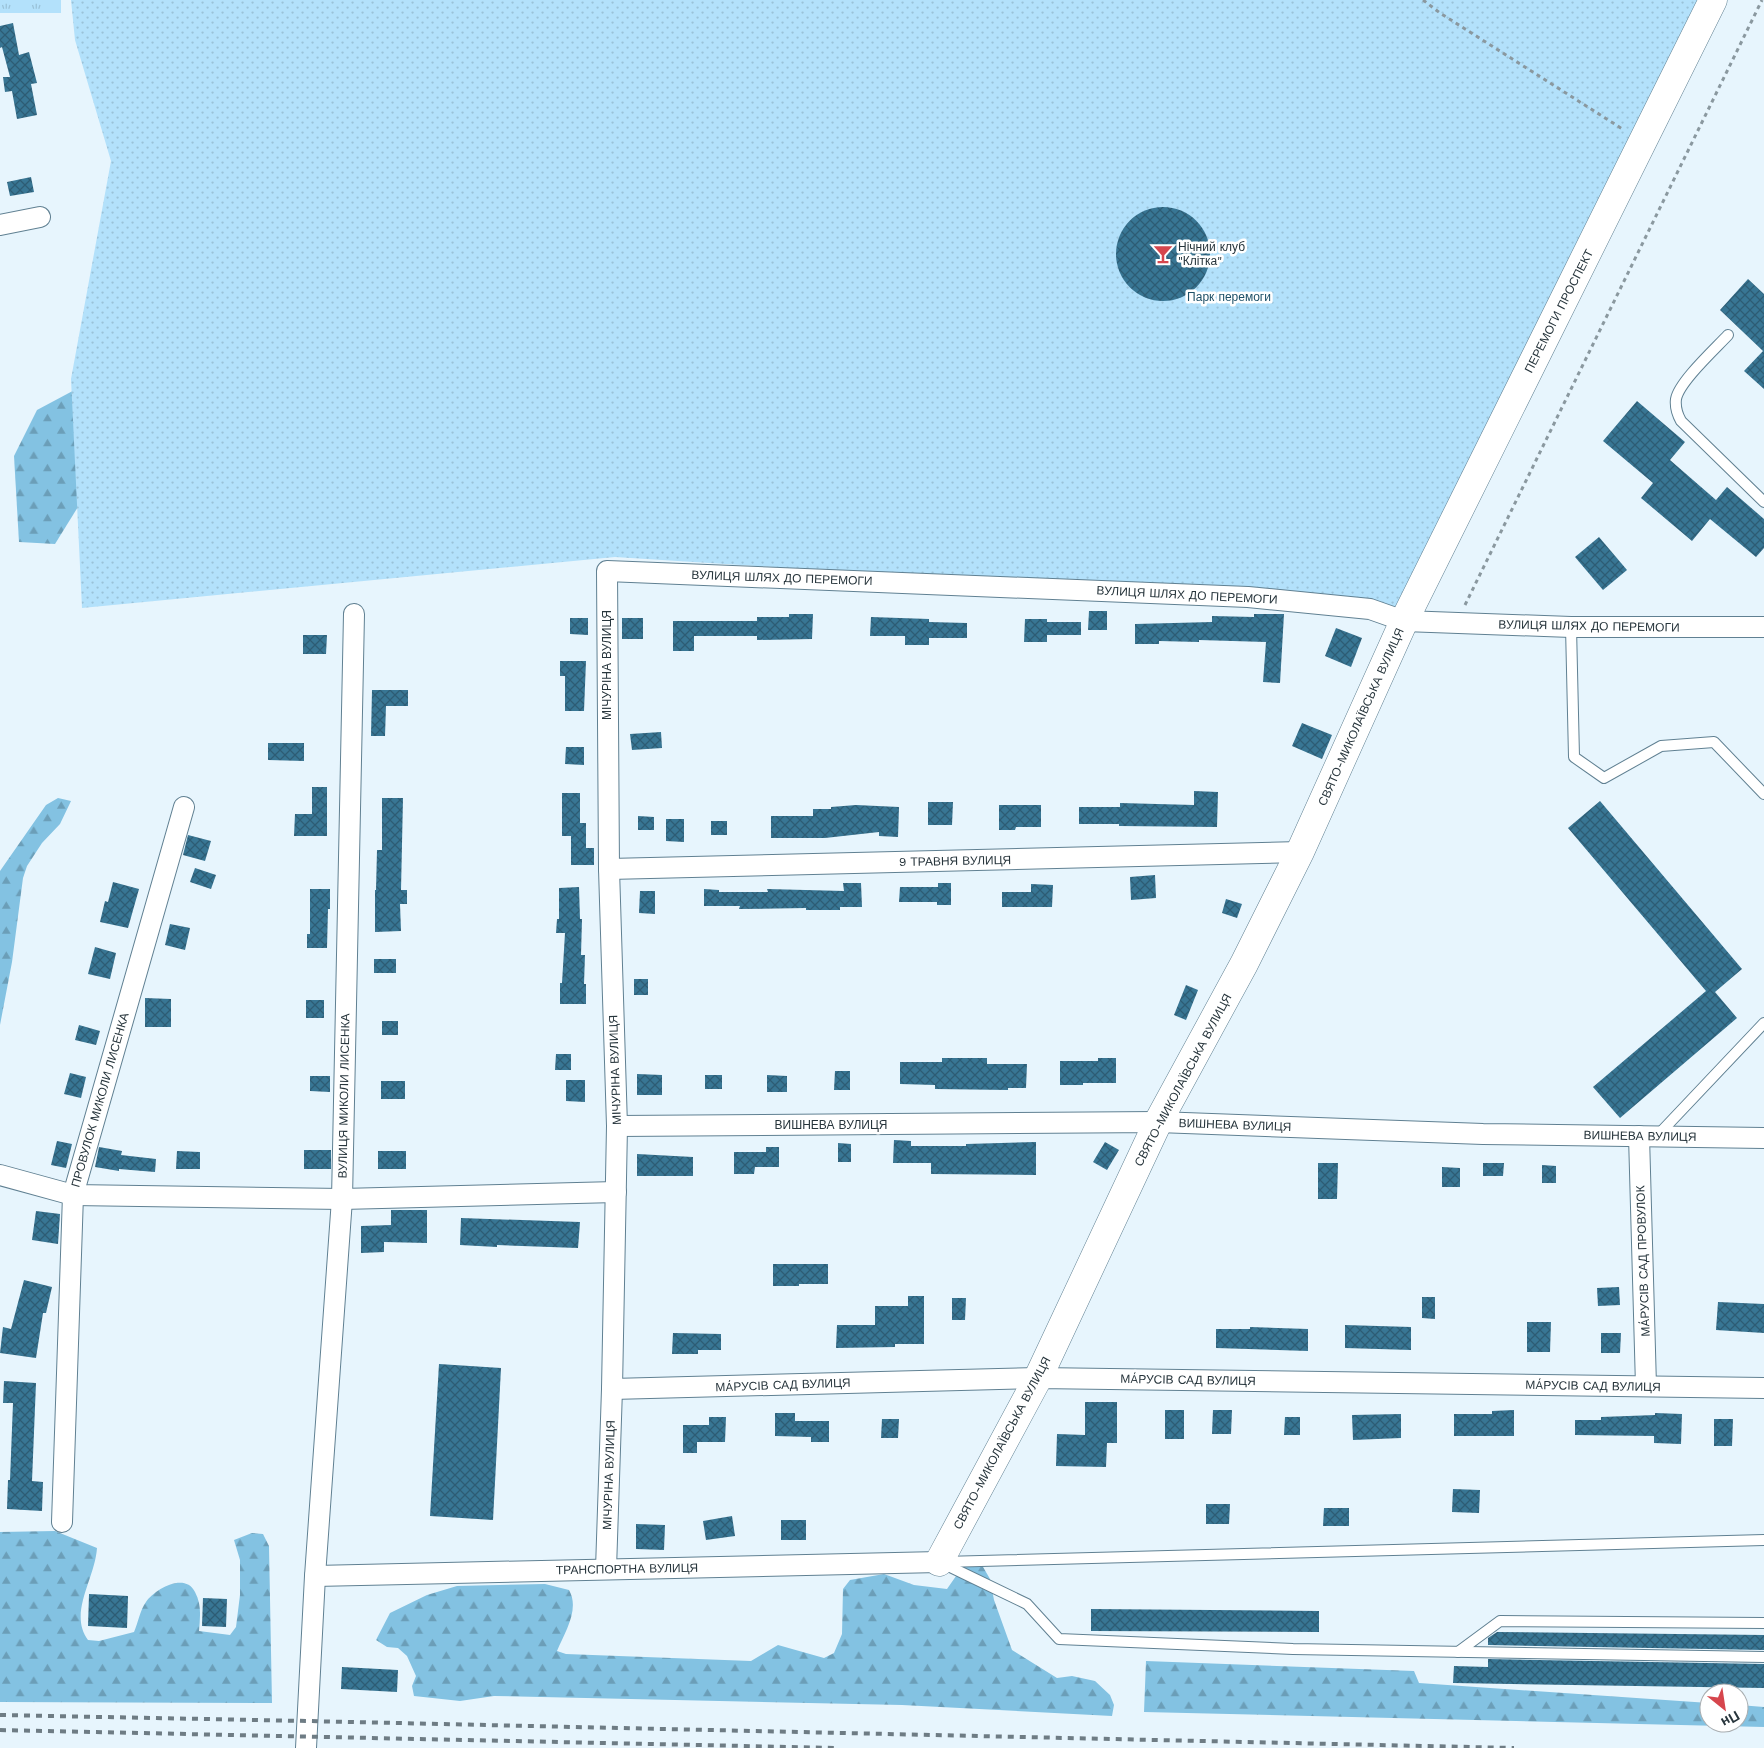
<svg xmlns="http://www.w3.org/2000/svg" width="1764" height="1748" font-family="'Work Sans',sans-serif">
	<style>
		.grass { fill: url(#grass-tufts) }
		.forest { fill: url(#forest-firs) }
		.park { fill: url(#park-dots) }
		.building { fill: url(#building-cross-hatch) }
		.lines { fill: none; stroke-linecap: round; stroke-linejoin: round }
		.lane-casing { stroke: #608092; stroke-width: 12 }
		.street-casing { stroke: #608092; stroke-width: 22 }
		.secondary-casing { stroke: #608092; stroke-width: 29 }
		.path { stroke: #8a989f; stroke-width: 3; stroke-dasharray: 4 4; stroke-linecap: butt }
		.lane { stroke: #fff; stroke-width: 10 }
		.street { stroke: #fff; stroke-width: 20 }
		.secondary { stroke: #fff; stroke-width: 28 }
		.rail { stroke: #6e7c84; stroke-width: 4; stroke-dasharray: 6 6; stroke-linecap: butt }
		.labels { text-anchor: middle; stroke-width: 5; stroke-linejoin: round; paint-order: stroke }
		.poi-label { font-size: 12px; fill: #27353c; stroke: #fff; text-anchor: start }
		.park-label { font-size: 12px; fill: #1e5067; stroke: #fff }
		.street-label { font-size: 12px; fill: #27353c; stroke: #fff }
	</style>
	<defs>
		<pattern id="grass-tufts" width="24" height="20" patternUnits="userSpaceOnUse" patternTransform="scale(1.25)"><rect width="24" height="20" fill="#b3e1fb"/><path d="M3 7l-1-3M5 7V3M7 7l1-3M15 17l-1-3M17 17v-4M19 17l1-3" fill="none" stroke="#9ac2d8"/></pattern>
		<pattern id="forest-firs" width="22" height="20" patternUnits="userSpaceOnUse" patternTransform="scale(1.25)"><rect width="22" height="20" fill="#83c2e2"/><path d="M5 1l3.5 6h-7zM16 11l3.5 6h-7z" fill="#6b9eb8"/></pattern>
		<pattern id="park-dots" width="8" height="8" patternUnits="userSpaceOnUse" patternTransform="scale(1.25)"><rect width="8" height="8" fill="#b3e1fb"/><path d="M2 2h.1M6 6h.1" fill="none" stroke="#9ac2d8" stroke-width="1.8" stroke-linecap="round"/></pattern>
		<pattern id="building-cross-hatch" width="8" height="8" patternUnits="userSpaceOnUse" patternTransform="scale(1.25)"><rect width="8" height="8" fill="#387694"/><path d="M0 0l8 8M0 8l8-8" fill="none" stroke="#2d5c74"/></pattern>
	</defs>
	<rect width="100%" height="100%" fill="#e7f5fd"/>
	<rect class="grass" x="0" y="0" width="61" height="13"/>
	<g class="forest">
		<path d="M82,386L99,473L55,544L19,542L14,456L37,410Z"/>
		<path d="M58,798L71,801L60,824L42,843L27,866L23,878L12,962L0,1025V871L46,805Z"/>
		<path d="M55,1531L97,1548C95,1579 68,1613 88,1640L99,1641L134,1632C138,1623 140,1610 146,1602C155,1589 185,1572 195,1592C202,1605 200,1618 199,1631L230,1635L236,1627L240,1595V1560L234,1540L252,1533L263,1534L269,1546L272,1703L0,1702V1532Z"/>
		<path d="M970,1556L979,1560L990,1579L994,1600L1012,1650L1057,1678L1072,1676L1095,1681L1110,1695L1114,1705L1112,1716L902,1705L494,1696L460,1701L414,1696L412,1686L416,1676L407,1656L398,1648L387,1647L376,1640L390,1613L427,1595L457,1586L545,1584L569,1590C580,1609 565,1632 557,1651L566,1654L751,1661L778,1645L824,1658L834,1653L842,1634L843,1589L850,1580L884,1574L914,1585L947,1589Z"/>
		<path d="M1146,1661L1414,1671L1419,1683L1709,1703V1723H1739V1705L1764,1707V1727L1144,1712Z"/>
	</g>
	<path class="park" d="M71,0H1713L1404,621L1248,597L615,557L82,608L71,379L111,161L75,40Z"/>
	<g class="building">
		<path d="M13,23L19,55L29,52L37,83L31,84L37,115L17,119L12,91L5,92L3,77H10L2,47L0,48V26Z"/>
		<path d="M31,177L34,192L10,196L7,182Z"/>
		<circle cx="1163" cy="254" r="47"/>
		<path d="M1748,279L1764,294V389L1744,371L1763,351L1720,310Z"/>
		<path d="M1637,401L1685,442L1670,460L1716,500L1727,487L1764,519V548L1756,557L1710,519L1692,541L1641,498L1653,483L1603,441Z"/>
		<path d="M1599,537L1627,570L1603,590L1575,557Z"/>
		<path d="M1089,611H1107V630H1088Z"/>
		<path d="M789,614H813L812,639L757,640V636H694V651H673V621H757V617H789Z"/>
		<path d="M1254,614H1284L1280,683L1263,682L1266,642L1199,640V642L1159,641V644H1135V624L1212,622V616L1254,617Z"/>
		<path d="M871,617L929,619V622L967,623V638H929V645H905V636H870Z"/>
		<path d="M570,618H588V635L570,634Z"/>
		<rect x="622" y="618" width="21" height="21"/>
		<path d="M1025,619H1047V622H1081V635H1047V642H1024Z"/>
		<path d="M1336,628L1362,638L1351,667L1325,656Z"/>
		<path d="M303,635H327L326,654H303Z"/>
		<path d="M560,661H586L584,711H565V676H560Z"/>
		<path d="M372,690H408V706H386L385,736H371Z"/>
		<path d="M1302,723L1332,735L1322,759L1292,746Z"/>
		<path d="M661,732L662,748L632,750L630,734Z"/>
		<path d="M268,743H304V761L268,760Z"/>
		<path d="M566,747H584V765L565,764Z"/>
		<path d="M312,787H327V836H294L295,814H312Z"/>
		<path d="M1194,791L1218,792L1217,827L1119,826V824H1079V807H1120V803L1194,805Z"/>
		<path d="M562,793H580V823H586V848H594V865H571V836H562Z"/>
		<path d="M382,798H403L401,890H407V904H400L401,931L375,932V890H376L377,850H382Z"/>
		<path d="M1600,801L1742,969L1715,992L1737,1018L1620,1118L1593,1087L1706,991L1568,828Z"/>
		<path d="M928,802H953L952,825H928Z"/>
		<path d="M856,805L899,807L898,837L879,836V832L825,838H771V816H813V809H831V807Z"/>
		<path d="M999,805H1041V827H1016L1015,830H999Z"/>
		<path d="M638,816L654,817V830H638Z"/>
		<path d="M666,819H684V842L666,841Z"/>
		<rect x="711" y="821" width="16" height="14"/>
		<path d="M188,835L211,841L205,861L183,855Z"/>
		<path d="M195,868L216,875L211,889L190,882Z"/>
		<path d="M1155,875L1156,898L1131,900L1130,877Z"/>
		<path d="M113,882L139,889L128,928L100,922L105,901L108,902Z"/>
		<path d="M843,883H861L862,907H840V910H806V908L739,909L740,906H704V889L719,890V892H768L767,889L844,891Z"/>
		<path d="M938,883H951V905H937V902H899L900,887H938Z"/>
		<path d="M1031,884L1053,885L1052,907H1002V892H1031Z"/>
		<path d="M579,887L580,919H582L581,955H585L584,984H586V1004H560V983H562L565,933H556L557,919H559V888Z"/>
		<path d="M310,889H330V909H328L327,948H307V934H310Z"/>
		<path d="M640,891H655V914L639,913Z"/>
		<path d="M1226,899L1242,904L1237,918L1222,913Z"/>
		<path d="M170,924L190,928L185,950L165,945Z"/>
		<path d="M95,947L116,953L110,979L88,974Z"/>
		<rect x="374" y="959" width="22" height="14"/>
		<rect x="634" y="979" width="14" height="16"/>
		<path d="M1186,985L1198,990L1186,1020L1174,1015Z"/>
		<path d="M145,998L171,999V1027H145Z"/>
		<rect x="306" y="1000" width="18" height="18"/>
		<rect x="382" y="1021" width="16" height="14"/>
		<path d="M79,1025L100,1031L96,1045L75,1040Z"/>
		<path d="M556,1054H571V1070H555Z"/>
		<path d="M942,1058H987V1064H1027L1026,1088H1008V1090L935,1089V1085L900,1084V1062H942Z"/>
		<path d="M1098,1058H1116V1083H1083V1085H1060V1061H1098Z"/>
		<path d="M835,1071H850V1090H834Z"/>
		<path d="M70,1073L86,1077L81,1098L64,1094Z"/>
		<path d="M637,1074L662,1075V1095H637Z"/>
		<rect x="705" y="1075" width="17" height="14"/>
		<path d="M767,1075L787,1076V1092H767Z"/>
		<path d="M310,1076H330V1092L310,1091Z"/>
		<path d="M566,1080H585V1102L566,1101Z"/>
		<rect x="381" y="1081" width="24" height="18"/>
		<path d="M894,1140L911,1141V1146H966V1144L1036,1142V1175L931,1174V1163H893Z"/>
		<path d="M57,1141L72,1144L66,1168L51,1165Z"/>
		<path d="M1105,1142L1119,1150L1107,1170L1093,1162Z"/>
		<path d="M838,1143L851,1144V1162H838Z"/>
		<path d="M99,1147L122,1151L121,1155L156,1159L155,1172L119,1169V1171L95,1167Z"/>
		<path d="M766,1147H779V1167H755L754,1174H734V1152H766Z"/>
		<rect x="304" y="1150" width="27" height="19"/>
		<path d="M177,1151L200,1152V1169H176Z"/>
		<rect x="378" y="1151" width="28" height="18"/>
		<path d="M637,1154L693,1157V1176H637Z"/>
		<path d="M1318,1163H1338L1337,1199H1318Z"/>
		<path d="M1483,1163H1504L1503,1176H1483Z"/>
		<path d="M1542,1165L1556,1166V1183H1542Z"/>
		<path d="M1442,1167L1460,1168V1187H1442Z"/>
		<path d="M391,1210H427V1243L384,1242V1252L361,1253V1226L391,1225Z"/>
		<path d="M36,1211L60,1214L58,1244L32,1240Z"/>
		<path d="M461,1218L580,1222L578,1248L497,1245V1247L460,1245Z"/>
		<path d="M773,1264H828V1284H799V1286H773Z"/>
		<path d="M24,1280L52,1287L46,1313H43L36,1358L0,1353L3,1327L11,1329Z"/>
		<path d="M1619,1287L1620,1305L1598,1306L1597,1288Z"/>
		<path d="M908,1296H924V1344H895V1347L836,1348L837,1325H875V1306H908Z"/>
		<path d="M1422,1297H1435V1319L1422,1318Z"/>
		<path d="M952,1298H966L965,1320H952Z"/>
		<path d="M1718,1302L1764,1304V1333L1716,1330Z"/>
		<path d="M1527,1322H1551L1550,1352H1527Z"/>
		<path d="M1345,1325L1411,1327V1350L1345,1348Z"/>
		<path d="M1250,1327L1308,1329V1351L1216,1348V1329H1250Z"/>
		<path d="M673,1333L721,1334V1350H698V1354H672Z"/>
		<path d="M1601,1333H1621L1620,1353H1601Z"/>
		<path d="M439,1364L501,1368L493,1520L430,1516Z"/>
		<path d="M4,1381L36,1383L32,1481L43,1482L42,1511L7,1509L8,1480H10L13,1403H3Z"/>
		<path d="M1085,1402H1117V1443H1107L1106,1467L1056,1466L1057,1434L1085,1435Z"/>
		<rect x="1165" y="1410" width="19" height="29"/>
		<path d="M1213,1410H1232L1231,1434H1212Z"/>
		<path d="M1514,1410V1436H1454V1414H1492V1411Z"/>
		<path d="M775,1413H795V1421H829V1442H811V1437L775,1436Z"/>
		<path d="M1655,1413L1682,1414L1681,1444L1654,1443V1436L1575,1435V1420H1601V1417L1655,1415Z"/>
		<path d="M1401,1414V1438L1353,1440L1352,1415Z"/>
		<path d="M709,1417H726L725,1442H697V1453H683V1425H709Z"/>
		<path d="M1285,1417H1300V1435H1284Z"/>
		<path d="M882,1419H899L898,1438H881Z"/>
		<path d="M1714,1419H1733L1732,1446H1714Z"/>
		<path d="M1453,1489L1480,1490L1479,1513L1452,1512Z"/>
		<path d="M1206,1504H1230L1229,1524H1206Z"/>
		<path d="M1324,1508H1349V1526H1323Z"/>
		<path d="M732,1516L735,1536L706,1540L703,1521Z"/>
		<rect x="781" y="1520" width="25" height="20"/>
		<path d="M636,1524L665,1525L664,1550L636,1549Z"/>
		<path d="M89,1594L128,1596L127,1628L88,1626Z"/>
		<path d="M203,1598L227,1599L226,1627L202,1626Z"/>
		<path d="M1091,1609L1319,1611V1632L1091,1631Z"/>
		<path d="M1497,1632L1764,1635V1650L1488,1645V1638Z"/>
		<path d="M1488,1659L1764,1664V1688L1453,1683L1454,1666L1488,1667Z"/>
		<path d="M342,1667L398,1670L397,1692L341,1689Z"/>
	</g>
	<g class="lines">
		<defs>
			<g id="lane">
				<path d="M1728,335C1715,349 1679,382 1676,399C1675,407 1677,414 1681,421L1764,502"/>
				<path d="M1571,627L1574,757L1604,778L1661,746L1714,742L1764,794"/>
				<path d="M1658,1135L1764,1023"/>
				<path d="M940,1562L1027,1604L1059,1639L1293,1649L1764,1657"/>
				<path d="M943,1562L1764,1540"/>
				<path d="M1458,1652L1500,1621L1764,1623"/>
			</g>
			<g id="street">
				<path d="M0,225L40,217"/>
				<path d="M609,869L1300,852"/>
				<path d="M617,1126L1158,1122L1483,1134L1764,1138"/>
				<path d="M1639,1136L1646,1386"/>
				<path d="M0,1175L73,1195L342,1199L616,1192"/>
				<path d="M612,1389L1038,1378L1764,1388"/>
				<path d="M62,1522L73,1195L184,807"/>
				<path d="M606,1569L612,1389L617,1126L609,869L607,571L1248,597L1370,609L1404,621L1571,627H1764"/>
				<path d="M315,1576L939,1562"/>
				<path d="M306,1748L315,1576L342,1199L354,614"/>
			</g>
			<path id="secondary" d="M939,1562L1038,1378L1158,1122L1244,964L1300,852L1404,621L1713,0"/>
		</defs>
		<use href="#lane" class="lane-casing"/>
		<use href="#street" class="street-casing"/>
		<use href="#secondary" class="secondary-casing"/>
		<g class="path">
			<path d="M1423,0L1440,13L1624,130"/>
			<path d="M1465,605L1762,0"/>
		</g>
		<use href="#lane" class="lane"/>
		<use href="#street" class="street"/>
		<use href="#secondary" class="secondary"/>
		<g class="rail">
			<path d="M0,1715L307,1721L1514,1748"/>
			<path d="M0,1730L837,1748"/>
		</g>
	</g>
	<defs>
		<symbol id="bar-bare" viewBox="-9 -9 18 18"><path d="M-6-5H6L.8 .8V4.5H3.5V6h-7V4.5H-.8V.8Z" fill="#d6464d" stroke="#fff" stroke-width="2.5" paint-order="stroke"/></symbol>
	</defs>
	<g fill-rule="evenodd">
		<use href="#bar-bare" x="1149" y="240" width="28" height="28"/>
	</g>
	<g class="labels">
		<g class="poi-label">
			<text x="1178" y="251">Нічний клуб<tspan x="1178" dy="14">"Клітка"</tspan></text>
		</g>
		<g class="park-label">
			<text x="1229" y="301">Парк перемоги</text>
		</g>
		<g class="street-label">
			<text transform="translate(1559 311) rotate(-63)" y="4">ПЕРЕМОГИ ПРОСПЕКТ</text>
			<text transform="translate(782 578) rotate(2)" y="4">ВУЛИЦЯ ШЛЯХ ДО ПЕРЕМОГИ</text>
			<text transform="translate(1187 595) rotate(3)" y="4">ВУЛИЦЯ ШЛЯХ ДО ПЕРЕМОГИ</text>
			<text transform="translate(1589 626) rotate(1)" y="4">ВУЛИЦЯ ШЛЯХ ДО ПЕРЕМОГИ</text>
			<text transform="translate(607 665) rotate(-90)" y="4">МІЧУРІНА ВУЛИЦЯ</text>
			<text transform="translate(1361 717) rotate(-66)" y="4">СВЯТО-МИКОЛАЇВСЬКА ВУЛИЦЯ</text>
			<text transform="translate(955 861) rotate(-1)" y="4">9 ТРАВНЯ ВУЛИЦЯ</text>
			<text transform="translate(615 1070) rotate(-92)" y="4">МІЧУРІНА ВУЛИЦЯ</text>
			<text transform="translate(1183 1080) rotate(-62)" y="4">СВЯТО-МИКОЛАЇВСЬКА ВУЛИЦЯ</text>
			<text transform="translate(344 1096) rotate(-89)" y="4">ВУЛИЦЯ МИКОЛИ ЛИСЕНКА</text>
			<text transform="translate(100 1100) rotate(-74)" y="4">ПРОВУЛОК МИКОЛИ ЛИСЕНКА</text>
			<text x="831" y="1129">ВИШНЕВА ВУЛИЦЯ</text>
			<text transform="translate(1235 1125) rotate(2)" y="4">ВИШНЕВА ВУЛИЦЯ</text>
			<text transform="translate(1640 1136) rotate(1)" y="4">ВИШНЕВА ВУЛИЦЯ</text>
			<text transform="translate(1643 1261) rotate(-92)" y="4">МÁРУСІВ САД ПРОВУЛОК</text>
			<text transform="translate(1188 1380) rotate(1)" y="4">МÁРУСІВ САД ВУЛИЦЯ</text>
			<text transform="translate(783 1385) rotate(-2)" y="4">МÁРУСІВ САД ВУЛИЦЯ</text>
			<text transform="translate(1593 1386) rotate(1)" y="4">МÁРУСІВ САД ВУЛИЦЯ</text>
			<text transform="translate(1002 1443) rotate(-62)" y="4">СВЯТО-МИКОЛАЇВСЬКА ВУЛИЦЯ</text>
			<text transform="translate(609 1475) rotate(-88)" y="4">МІЧУРІНА ВУЛИЦЯ</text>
			<text transform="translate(627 1569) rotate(-1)" y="4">ТРАНСПОРТНА ВУЛИЦЯ</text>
		</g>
	</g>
	<g transform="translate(1724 1708) rotate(150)"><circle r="24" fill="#ffffff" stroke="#a9aeb1"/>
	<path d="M0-4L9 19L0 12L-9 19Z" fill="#d6464d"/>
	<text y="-8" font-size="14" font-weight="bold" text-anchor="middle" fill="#27353c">Пн</text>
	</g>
</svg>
